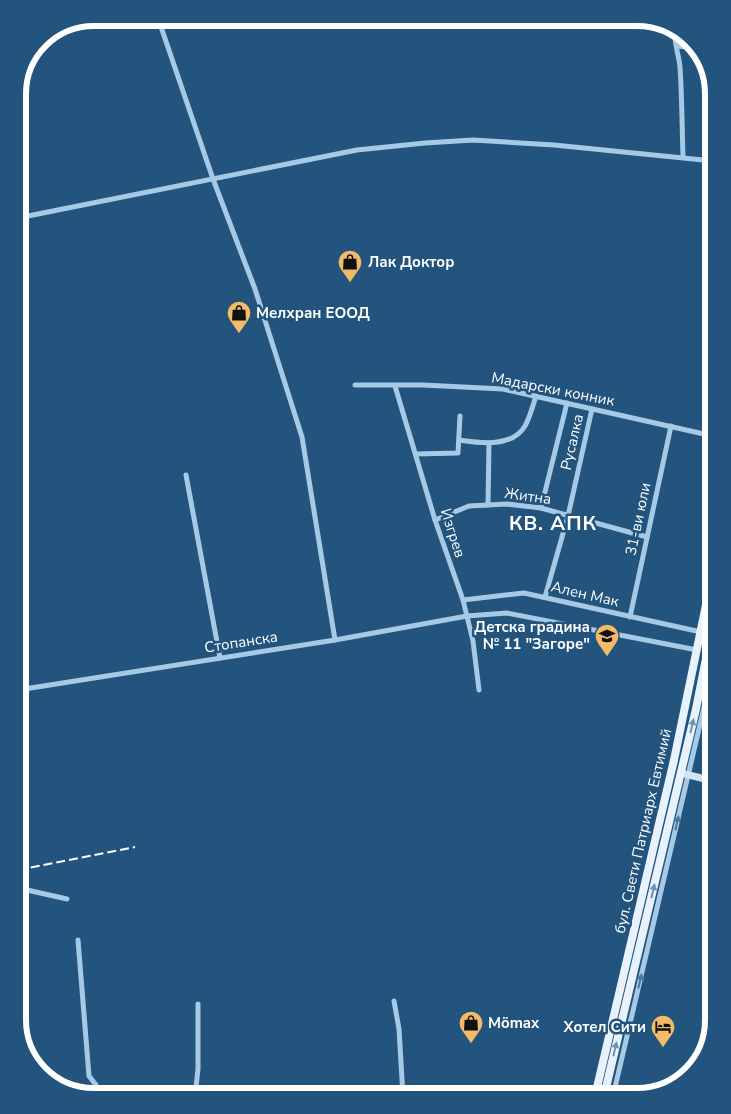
<svg xmlns="http://www.w3.org/2000/svg" width="731" height="1114" font-family="'Nunito Sans',sans-serif">
	<style>
		.lines { fill: none; stroke-linecap: round; stroke-linejoin: round }
		.minor { stroke: #a6cae6; stroke-width: 5 }
		.secondary { stroke: #d0e4f5; stroke-width: 7 }
		.primary { stroke: #e7f2fd; stroke-width: 8 }
		.rail { stroke: #fff; stroke-width: 2; stroke-dasharray: 9 4; stroke-linecap: butt }
		.oneway { fill: #7193b0 }
		.oneway2 { fill: #4a779c }
		.labels { text-anchor: middle; stroke-width: 5; stroke-linejoin: round; paint-order: stroke }
		.poi-label { font-size: 15px; font-weight: bold; fill: #fff; stroke: #22547d; text-anchor: start }
		.street-label { font-size: 15px; fill: #fff; stroke: #22547d }
		.district-label { font-size: 20px; font-weight: bold; letter-spacing: 1px; fill: #fff; stroke: #22547d }
		.rim { fill: none; stroke: #fff; stroke-width: 6 }
	</style>
	<rect width="100%" height="100%" fill="#22547d"/>
	<g class="lines">
		<g class="minor">
			<path d="M158,18L213,179L255,289L302,437L335,640"/>
			<path d="M675,29C673,40 679,55 680,67C682,97 682,127 683,157"/>
			<path d="M677,46L696,48"/>
			<path d="M18,218L357,150L425,143L473,140L554,145L713,161"/>
			<path d="M355,385H423L503,389L713,436"/>
			<path d="M395,386L435,520L463,600L473,641L479,690"/>
			<path d="M459,440C480,443 512,448 525,426C530,417 533,405 536,396"/>
			<path d="M416,454L458,453L460,416"/>
			<path d="M186,475L220,658"/>
			<path d="M488,505L489,443"/>
			<path d="M541,508L567,403"/>
			<path d="M435,520L469,506L507,504L541,508L647,537"/>
			<path d="M545,597L568,516L592,409"/>
			<path d="M463,600L524,593L701,632"/>
			<path d="M630,617L671,426"/>
			<path d="M18,690L335,640L467,616L507,613L697,650"/>
			<path d="M18,888L67,899"/>
			<path d="M78,940L89,1076L96,1085L97,1096"/>
			<path d="M394,1001L399,1029L403,1096"/>
			<path d="M195,1096L198,1069V1004"/>
			<path d="M613,1096L713,669"/>
		</g>
		<path class="secondary" d="M681,773L713,781"/>
		<g class="primary">
			<path d="M595,1096L674,760L713,571"/>
			<path d="M604,1096L696,709L713,623"/>
		</g>
		<path class="rail" d="M18,870L135,847"/>
	</g>
	<defs><path id="oneway-solid" d="M-6-.8H1V-3.2L6.5 0L1 3.2V.8H-6Z" transform="scale(1.25)"/></defs>
	<g class="oneway">
		<use href="#oneway-solid" transform="translate(692 726) rotate(-77)"/>
		<use href="#oneway-solid" transform="translate(653 891) rotate(-77)"/>
		<use href="#oneway-solid" transform="translate(615 1049) rotate(-77)"/>
	</g>
	<g class="oneway2">
		<use href="#oneway-solid" transform="translate(677 823) rotate(-77)"/>
		<use href="#oneway-solid" transform="translate(640 981) rotate(-77)"/>
	</g>
	<defs>
		<symbol id="shop-pin" viewBox="-11 -11 22 30"><path d="M0 17L-7.5 6A9.5 9.5 0 1 1 7.5 6Z" fill="#f2bb68" stroke="#22547d"/><path d="M-5-2.5h2.3a2.7 3.5 0 0 1 5.4 0H5L5.5 6h-11ZM-1.5-2.5h3a1.5 2.3 0 0 0-3 0Z" fill="#111"/></symbol>
		<symbol id="school-pin" viewBox="-11 -11 22 30"><path d="M0 17L-7.5 6A9.5 9.5 0 1 1 7.5 6Z" fill="#f2bb68" stroke="#22547d"/><path d="M0-5L7-2L0 1L-7-2ZM-4 1L0 2.5L4 1V4Q0 6-4 4Z" fill="#111"/></symbol>
		<symbol id="hotel-pin" viewBox="-11 -11 22 30"><path d="M0 17L-7.5 6A9.5 9.5 0 1 1 7.5 6Z" fill="#f2bb68" stroke="#22547d"/><path d="M-6-4.5h1.5V1H6V5H4.5V3h-9V5H-6ZM-4 0a1.8 1.8 0 1 1 3.6 0ZM.5 0V-2.5h3Q6-2.5 6 0Z" fill="#111"/></symbol>
	</defs>
	<g fill-rule="evenodd">
		<use href="#shop-pin" x="336" y="248" width="28" height="38"/>
		<use href="#shop-pin" x="225" y="299" width="28" height="38"/>
		<use href="#school-pin" x="593" y="622" width="28" height="38"/>
		<use href="#shop-pin" x="457" y="1009" width="28" height="38"/>
		<use href="#hotel-pin" x="649" y="1013" width="28" height="38"/>
	</g>
	<g class="labels">
		<g class="poi-label">
			<text x="368" y="267">Лак Доктор</text>
			<text x="256" y="318">Мелхран ЕООД</text>
			<text x="590" y="632" text-anchor="end">Детска градина<tspan x="590" dy="17">№ 11 "Загоре"</tspan></text>
			<text x="488" y="1028">Mömax</text>
			<text x="646" y="1032" text-anchor="end">Хотел Сити</text>
		</g>
		<g class="street-label">
			<text transform="translate(553 389) rotate(11)" y="5">Мадарски конник</text>
			<text transform="translate(572 442) rotate(-77)" y="5">Русалка</text>
			<text transform="translate(528 496) rotate(8)" y="5">Житна</text>
			<text transform="translate(638 519) rotate(-78)" y="5">31-ви юли</text>
			<text transform="translate(453 533) rotate(72)" y="5">Изгрев</text>
			<text transform="translate(585 594) rotate(13)" y="5">Ален Мак</text>
			<text transform="translate(241 642) rotate(-9)" y="5">Стопанска</text>
			<text transform="translate(643 831) rotate(-77)" y="5">бул. Свети Патриарх Евтимий</text>
		</g>
		<g class="district-label">
			<text x="553" y="530">КВ. АПК</text>
		</g>
	</g>
	<path d="M0 0H731V1114H0ZM94 26H637A68 68 0 0 1 705 94V1020A68 68 0 0 1 637 1088H94A68 68 0 0 1 26 1020V94A68 68 0 0 1 94 26Z" fill="#22547d" fill-rule="evenodd"/>
	<path class="rim" d="M94 26H637A68 68 0 0 1 705 94V1020A68 68 0 0 1 637 1088H94A68 68 0 0 1 26 1020V94A68 68 0 0 1 94 26Z"/>
</svg>
